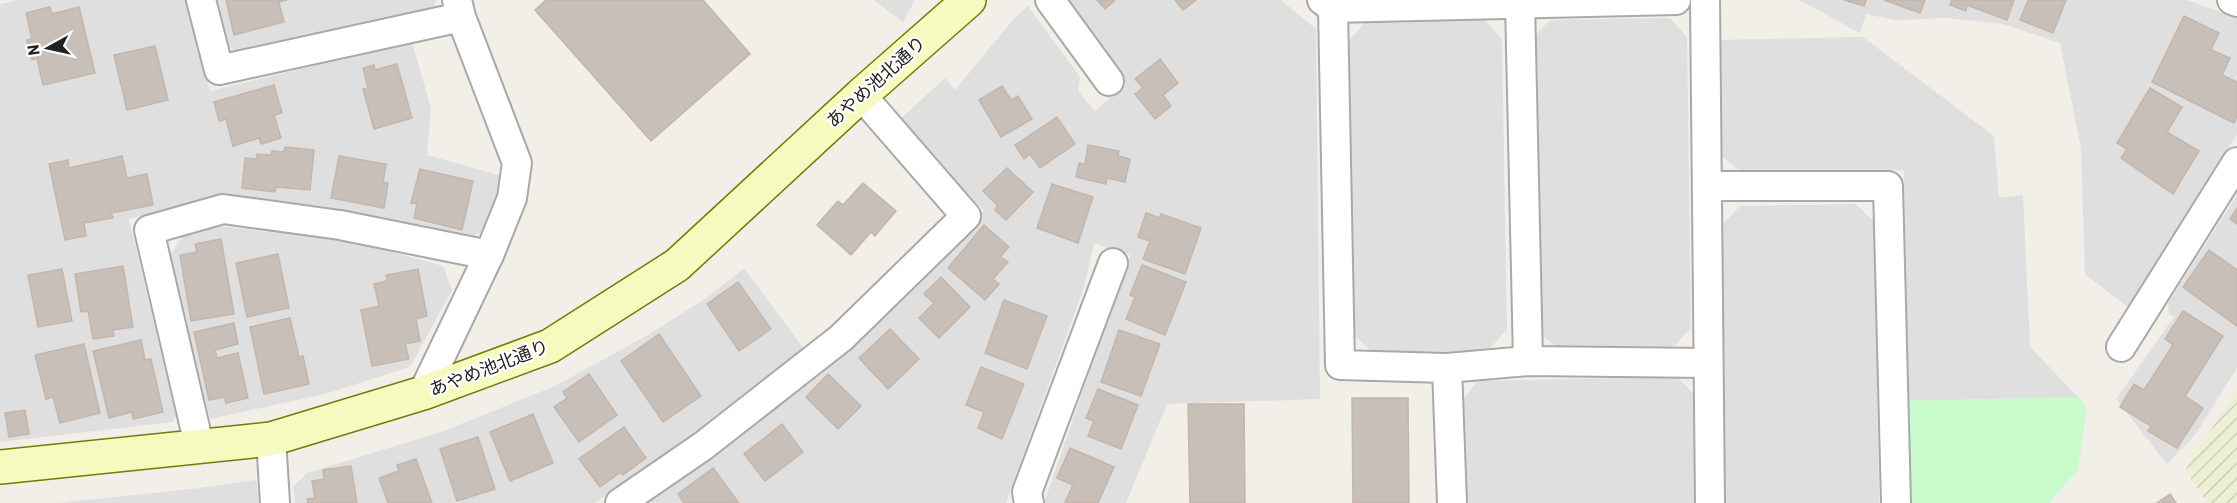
<svg xmlns="http://www.w3.org/2000/svg" width="2237" height="503" font-family="Barlow,'Noto Sans JP',sans-serif">
	<style>
		.residential { fill: #e0dfdf }
		.farmland { fill: url(#farmland-furrows) }
		.park { fill: #c8facc }
		.building { fill: #c7bfb8; stroke: #c4b6ab; stroke-width: 1.5 }
		.lines { fill: none; stroke-linecap: round; stroke-linejoin: round }
		.street-casing { stroke: #a9a9a9; stroke-width: 32 }
		.secondary-casing { stroke: #707d05; stroke-width: 36 }
		.street { stroke: #fff; stroke-width: 28 }
		.secondary { stroke: #f7fabf; stroke-width: 33 }
		.labels { text-anchor: middle; stroke-width: 4.5; stroke-linejoin: round; paint-order: stroke }
		.street-label { font-size: 18px; fill: #222; stroke: #fff }
	</style>
	<defs>
		<pattern id="farmland-furrows" width="10" height="10" patternUnits="userSpaceOnUse" patternTransform="scale(1.5)"><rect width="10" height="10" fill="#eef0d5"/><path d="M-1 1l2-2M0 10L10 0M9 11l2-2" fill="none" stroke="#ccceb7"/></pattern>
	</defs>
	<rect width="100%" height="100%" fill="#f2efe9"/>
	<g class="residential">
		<path d="M19,0H187L210,91L412,42L431,108L427,155L502,176L500,214L489,230L462,239L225,193L129,219L176,416L173,422L0,442V4Z"/>
		<path d="M214,0H437L433,8L242,57L225,43Z"/>
		<path d="M874,0H915L903,22Z"/>
		<path d="M1065,0H1281L1316,29L1320,399L1167,404L1126,503H1044L1130,255L1094,243L1084,287L1006,503H647L821,375L984,210L897,122L945,78L955,90L1011,22L1028,6L1080,77L1078,91L1095,111L1126,84Z"/>
		<path d="M1799,0H2187L2237,18V134L2129,308L2085,274L2081,148L2060,43L2003,24L1946,18L1894,20L1866,14L1860,33Z"/>
		<path d="M1670,18L1687,37L1691,328L1674,346L1558,348L1538,332L1531,40L1550,20Z"/>
		<path d="M1485,20L1502,39L1507,329L1487,352L1371,351L1353,334L1349,40L1365,23Z"/>
		<path d="M1863,37L1994,136L1999,198L2023,195L2030,347L2078,397L1908,401L1904,170L1741,172L1720,155L1718,40Z"/>
		<path d="M2237,195V368L2195,435L2167,464L2116,399L2174,317L2169,314L2168,303Z"/>
		<path d="M1856,204L1875,223L1879,503H1725L1721,226L1740,206Z"/>
		<path d="M220,226L360,243L443,266L452,290L410,367L325,394L210,419L169,257L184,234Z"/>
		<path d="M744,268L804,349L768,381L595,503H295L293,487L307,473L441,432L555,386L646,336L708,297Z"/>
		<path d="M1677,377L1694,394L1696,503H1465L1463,399L1478,381Z"/>
		<path d="M256,480L259,503H59L200,488Z"/>
	</g>
	<path class="farmland" d="M2237,391V503H2207L2186,472L2187,465Z"/>
	<path class="park" d="M2078,397L2087,407L2078,470L2049,503H1908V401Z"/>
	<g class="building">
		<path d="M226,0H287L279,2L284,22L234,35Z"/>
		<path d="M546,0H703L750,54L651,141L535,10Z"/>
		<path d="M1097,0H1115L1105,9Z"/>
		<path d="M1175,0H1196L1183,10Z"/>
		<path d="M1844,0H1866L1864,6Z"/>
		<path d="M1884,0H1925L1920,13Z"/>
		<path d="M1952,0H2014L2007,20L1967,5L1966,11L1950,5Z"/>
		<path d="M2028,0H2066L2053,33L2020,20Z"/>
		<path d="M50,7L52,14L79,7L95,73L43,85L37,58L32,60L27,40L32,39L26,13Z"/>
		<path d="M2184,16L2219,33L2211,50L2230,58L2222,75L2237,82V116L2234,123L2152,82Z"/>
		<path d="M155,46L168,100L127,110L114,55Z"/>
		<path d="M1160,59L1178,83L1163,95L1171,106L1155,119L1135,94L1143,88L1135,79Z"/>
		<path d="M397,64L412,118L374,129L363,89L368,88L363,68L374,65L375,70Z"/>
		<path d="M274,85L282,113L274,115L281,138L261,144L259,138L233,146L226,119L219,121L214,102Z"/>
		<path d="M1002,86L1011,100L1018,96L1032,119L1001,137L979,100Z"/>
		<path d="M2150,88L2182,107L2167,132L2199,151L2173,194L2121,158L2127,149L2117,143Z"/>
		<path d="M1057,117L1075,144L1040,168L1030,154L1024,159L1015,145Z"/>
		<path d="M1088,145L1119,151L1118,156L1130,159L1125,182L1107,178L1106,184L1076,177L1079,163L1085,164Z"/>
		<path d="M285,147L314,150L310,190L276,187L275,192L242,188L245,158L257,159V154L271,155L272,151L284,152Z"/>
		<path d="M122,156L127,178L147,174L153,205L111,213L113,218L84,223L86,236L65,240L49,164L68,160L69,168Z"/>
		<path d="M339,156L386,164L383,182L388,183L384,208L331,198Z"/>
		<path d="M1007,168L1033,192L1006,220L995,210L998,206L983,191Z"/>
		<path d="M420,169L473,181L462,230L414,218L417,204L411,203Z"/>
		<path d="M863,183L896,211L875,236L871,232L851,255L817,225L838,201L843,205Z"/>
		<path d="M1052,184L1093,197L1078,243L1037,228Z"/>
		<path d="M2237,208V224L2230,219Z"/>
		<path d="M1146,213L1160,218L1161,214L1201,228L1185,274L1143,259L1150,241L1138,237Z"/>
		<path d="M984,225L1009,247L1000,257L1008,262L993,279L999,284L985,300L948,268Z"/>
		<path d="M221,239L234,314L191,321L180,255L197,252L195,244Z"/>
		<path d="M2209,250L2237,270V326L2183,287Z"/>
		<path d="M278,254L289,308L247,317L236,263Z"/>
		<path d="M1142,265L1186,282L1165,335L1126,319L1135,297L1130,295Z"/>
		<path d="M123,266L133,327L113,330L114,336L93,339L88,311L81,312L75,274Z"/>
		<path d="M62,269L72,321L38,327L28,275Z"/>
		<path d="M418,269L427,316L416,319L420,341L405,344L409,359L372,366L361,310L379,306L374,284L387,281L386,275Z"/>
		<path d="M941,277L970,307L939,338L919,318L934,303L924,294Z"/>
		<path d="M738,282L771,329L739,351L707,304Z"/>
		<path d="M1004,300L1047,316L1027,369L985,353Z"/>
		<path d="M2183,311L2223,336L2185,396L2203,408L2177,448L2148,431L2151,426L2120,407L2134,384L2144,390L2173,345L2165,339Z"/>
		<path d="M290,318L299,357L303,356L309,384L264,394L250,327Z"/>
		<path d="M234,323L238,344L215,350L217,358L238,353L248,398L226,403L224,397L209,400L194,332Z"/>
		<path d="M890,329L919,359L888,389L859,358Z"/>
		<path d="M1119,330L1160,344L1141,396L1101,382Z"/>
		<path d="M659,334L701,396L663,422L621,361Z"/>
		<path d="M141,340L145,360L151,359L163,412L133,419L132,412L109,418L93,351Z"/>
		<path d="M84,344L100,413L60,423L53,397L46,399L35,355Z"/>
		<path d="M981,367L1024,384L1002,439L978,428L984,412L966,405Z"/>
		<path d="M589,374L617,415L579,442L554,407L567,398L563,392Z"/>
		<path d="M828,374L861,406L838,429L806,397Z"/>
		<path d="M1098,389L1138,405L1121,449L1088,436L1094,421L1086,418Z"/>
		<path d="M1352,398H1408L1409,503H1353Z"/>
		<path d="M1188,404H1244L1245,503H1190Z"/>
		<path d="M25,410L29,434L9,437L5,413Z"/>
		<path d="M533,414L553,463L510,481L490,432Z"/>
		<path d="M782,424L803,452L765,481L744,454Z"/>
		<path d="M624,427L646,458L623,475L621,472L600,487L579,459Z"/>
		<path d="M478,437L495,489L457,501L440,449Z"/>
		<path d="M1070,448L1114,467L1098,503L1065,502L1073,485L1057,478Z"/>
		<path d="M416,459L432,503H388L379,478L399,471L397,465Z"/>
		<path d="M351,466L357,503H308L307,499L315,498L312,481L324,479L323,470Z"/>
		<path d="M713,468L739,503H684L678,494Z"/>
		<path d="M2170,494L2176,503H2157Z"/>
	</g>
	<g class="lines">
		<defs>
			<g id="street">
				<path d="M201,0L219,70L461,17"/>
				<path d="M1050,0L1109,81"/>
				<path d="M1322,0L1333,8L1676,0"/>
				<path d="M1705,0L1710,503"/>
				<path d="M2232,0L2237,2"/>
				<path d="M1520,3L1528,361"/>
				<path d="M1333,8L1340,365L1447,368L1528,361L1708,363"/>
				<path d="M1708,186H1888L1896,503"/>
				<path d="M2121,347L2237,162"/>
				<path d="M1447,368L1452,503"/>
				<path d="M423,393L489,255L512,198L517,163L461,17L457,0"/>
				<path d="M271,439L275,503"/>
				<path d="M199,445L149,230L223,209L340,225L489,255"/>
				<path d="M620,503L703,446L841,338L966,216L861,95"/>
				<path d="M1029,503L1027,492L1113,263"/>
			</g>
			<path id="secondary" d="M0,467L271,439L423,393L550,346L677,265L861,95L969,0"/>
		</defs>
		<use href="#street" class="street-casing"/>
		<use href="#secondary" class="secondary-casing"/>
		<use href="#street" class="street"/>
		<use href="#secondary" class="secondary"/>
	</g>
	<g class="labels">
		<g class="street-label">
			<text transform="translate(876 82) rotate(-42)" y="6">あやめ池北通り</text>
			<text transform="translate(489 368) rotate(-21)" y="6">あやめ池北通り</text>
		</g>
	</g>
	<g transform="translate(48 48) rotate(262)" stroke="#ffffff" stroke-width="4.5" paint-order="stroke">
	<path d="M0-4.5L10 22L0 15L-10 22Z" fill="#222222"/>
	<text y="-9" font-size="16" font-weight="bold" text-anchor="middle" fill="#222222">N</text>
	</g>
</svg>
